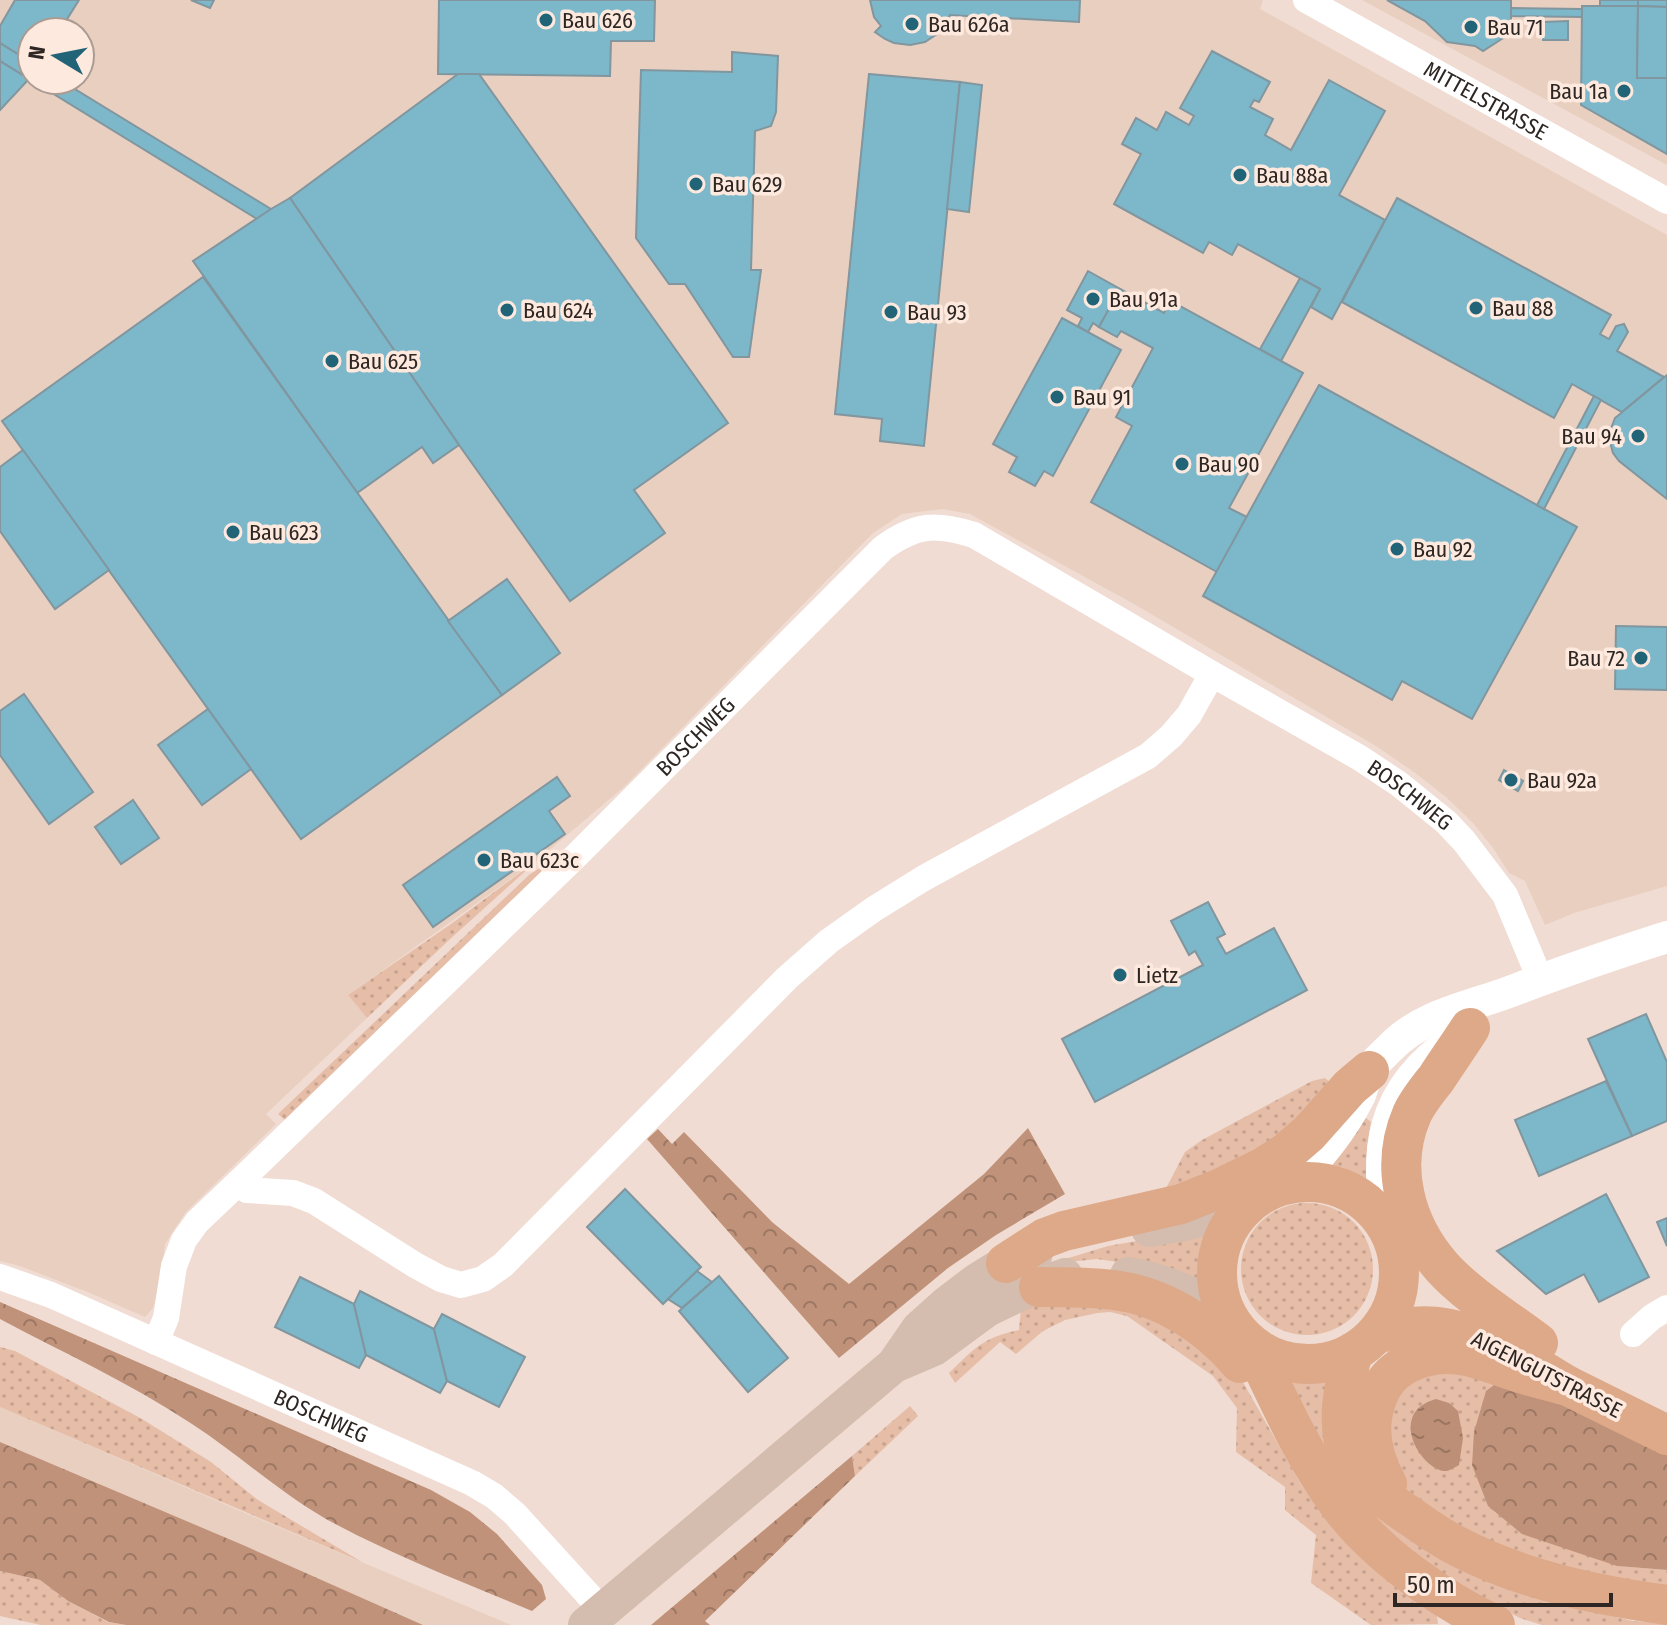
<svg xmlns="http://www.w3.org/2000/svg" width="1667" height="1625" font-family="'Fira Sans Condensed',sans-serif">
	<style>
		.built { fill: #e9cfc0; fill-rule: evenodd }
		.grass { fill: url(#grass-dots) }
		.forest { fill: url(#forest-crowns) }
		.water { fill: url(#water-ripples) }
		.building { fill: #7db7ca; stroke: #81969e; stroke-width: 2 }
		.lines { fill: none; stroke-linecap: round; stroke-linejoin: round }
		.minor { stroke: #fff; stroke-width: 26 }
		.tertiary { stroke: #fff; stroke-width: 32 }
		.secondary { stroke: #d4bdae; stroke-width: 36 }
		.primary { stroke: #dda989; stroke-width: 40 }
		.poi-dot { fill: #226477; stroke: #fee9df; stroke-width: 3 }
		.labels { text-anchor: middle; stroke-width: 7; stroke-linejoin: round; paint-order: stroke }
		.poi-label { font-size: 22px; fill: #2d2622; stroke: #fee9df; text-anchor: start }
		.street-label { font-size: 22px; fill: #2d2622; stroke: #fee9df }
	</style>
	<defs>
		<pattern id="grass-dots" width="8" height="8" patternUnits="userSpaceOnUse" patternTransform="scale(2)"><rect width="8" height="8" fill="#e6bda7"/><path d="M2 2h.1M6 6h.1" fill="none" stroke="#c6a28f" stroke-width="1.8" stroke-linecap="round"/></pattern>
		<pattern id="forest-crowns" width="20" height="18" patternUnits="userSpaceOnUse" patternTransform="scale(2)"><rect width="20" height="18" fill="#c09279"/><path d="M2 6a3 3 0 1 1 6 0M12 15a3 3 0 1 1 6 0" fill="none" stroke="#9c7763"/></pattern>
		<pattern id="water-ripples" width="26" height="14" patternUnits="userSpaceOnUse" patternTransform="scale(2)"><rect width="26" height="14" fill="#bc8f76"/><path d="M2 4q2-2 4 0t4 0M15 11q2-2 4 0t4 0" fill="none" stroke="#997560"/></pattern>
	</defs>
	<rect width="100%" height="100%" fill="#f0dcd2"/>
	<g class="built">
		<path d="M0,0H1263L1260,9L1667,235V886L1574,913L1545,925L1525,881L1509,873L1493,848L1473,823L1446,797L1414,772L1376,746L1134,604L970,514L942,509L902,514L873,533L625,786L540,858L348,995L367,1018L266,1114L276,1124L185,1213L165,1244L161,1281L153,1308L145,1317L90,1293L20,1266L0,1261ZM32,32H80V80H32Z"/>
		<path d="M1362,0H1667V165Z"/>
		<path d="M0,1407L252,1516L511,1625H423L243,1545L0,1442Z"/>
	</g>
	<g class="grass">
		<path d="M574,845L285,1120L278,1114L529,875Z"/>
		<path d="M540,858L450,939L367,1018L348,995L451,924Z"/>
		<path d="M1325,1078L1334,1086L1281,1139L1162,1196L1185,1152L1202,1140L1312,1081Z"/>
		<path d="M1361,1114L1371,1122L1367,1147V1182L1344,1168L1332,1165Z"/>
		<circle cx="1307" cy="1269" r="66"/>
		<path d="M1206,1229C1198,1252 1197,1261 1202,1285L1132,1264L1097,1259L1049,1264L1108,1246Z"/>
		<path d="M1116,1298L1226,1362L1244,1384L1302,1486L1338,1534L1437,1616L1438,1624L1371,1625L1311,1583L1316,1535L1285,1510V1487L1236,1452L1237,1408L1213,1376L1127,1316L1110,1312L1097,1313L1065,1320L1043,1331L1016,1354L1000,1342L955,1383L949,1373C975,1348 982,1338 1019,1330L1021,1308L1038,1303Z"/>
		<path d="M0,1347L15,1351L142,1419L211,1462L258,1500L362,1562L0,1407Z"/>
		<path d="M1428,1370L1505,1377L1617,1566L1667,1570V1588L1641,1585L1531,1559L1436,1515L1406,1489L1388,1460L1384,1408Z"/>
		<path d="M1289,1375C1304,1379 1316,1379 1331,1376L1329,1442L1581,1609L1633,1621L1667,1623V1625H1542L1520,1618L1455,1585L1365,1511L1309,1422Z"/>
		<path d="M910,1406L918,1416L855,1476L852,1456Z"/>
		<path d="M0,1571L40,1580L68,1601L108,1622L126,1625H41L0,1616Z"/>
	</g>
	<g class="forest">
		<path d="M1028,1128L1065,1194L996,1235L948,1268L839,1358L647,1139L658,1129L672,1144L684,1132L772,1222L849,1284L984,1174Z"/>
		<path d="M0,1302L431,1490L470,1512L497,1534L542,1585L546,1599L532,1611C463,1582 392,1555 326,1519C279,1492 238,1454 192,1424C132,1384 64,1353 0,1319Z"/>
		<path d="M1505,1377L1667,1449V1570L1617,1566L1522,1534L1488,1506L1472,1465L1474,1432L1486,1391Z"/>
		<path d="M0,1442L243,1545L423,1625H126L109,1622L68,1601L40,1580L0,1571Z"/>
		<path d="M852,1456L855,1476L705,1621L710,1625H651Z"/>
	</g>
	<path class="water" d="M1436,1399L1449,1403L1458,1411L1463,1438L1459,1465C1458,1466 1448,1471 1447,1471C1423,1473 1385,1413 1436,1399Z"/>
	<g class="building">
		<path d="M15,0H79L59,32H32V63L0,43V26Z"/>
		<path d="M191,0H214L210,8Z"/>
		<path d="M439,0H655L654,41H611L610,76L438,74Z"/>
		<path d="M870,0H1080L1079,22L950,15L947,22L937,34L925,42L910,45L894,43L885,39L875,32L881,26L874,17Z"/>
		<path d="M1387,0H1511V33L1483,51L1475,46L1447,42L1425,21Z"/>
		<rect x="1600" y="0" width="38" height="6"/>
		<path d="M1638,0H1667V7L1638,6Z"/>
		<path d="M1582,6H1638L1637,78H1667V154L1581,105Z"/>
		<path d="M1638,6L1667,7V78H1637Z"/>
		<path d="M1511,8L1582,9V17L1511,16Z"/>
		<path d="M1568,21V40H1543V22Z"/>
		<path d="M0,43L32,63V80H60L271,209L257,219L0,61Z"/>
		<path d="M1212,51L1270,82L1259,102L1254,100L1250,107L1273,119L1265,135L1291,150L1329,80L1385,111L1339,195L1385,220L1332,319L1311,307L1320,289L1238,244L1232,255L1209,242L1203,253L1114,204L1141,154L1122,144L1136,118L1157,130L1166,112L1189,125L1194,116L1180,108Z"/>
		<path d="M732,52L778,56L776,112L771,126L755,131L751,270H761L749,357H733L685,284H669L636,238L641,70L732,72Z"/>
		<path d="M0,61L29,79L0,110Z"/>
		<path d="M458,74H479L728,423L634,490L665,533L570,601L459,445L290,198Z"/>
		<path d="M869,74L960,82L924,446L880,441L882,419L835,414Z"/>
		<path d="M960,82L982,85L969,212L947,209Z"/>
		<path d="M290,198L459,445L433,463L422,447L357,493L193,261L271,209Z"/>
		<path d="M1397,198L1611,315L1600,334L1609,339L1616,326L1624,324L1628,332L1617,351L1664,377L1622,412L1572,384L1554,418L1342,302Z"/>
		<path d="M1088,271L1120,289L1099,327L1093,323L1088,332L1078,326L1082,318L1067,310Z"/>
		<path d="M203,277L502,695L301,839L2,421Z"/>
		<path d="M1300,278L1320,289L1281,361L1260,349Z"/>
		<path d="M1120,289L1164,313L1171,301L1303,373L1229,508L1247,517L1217,572L1091,502L1132,426L1116,417L1153,348L1121,331L1117,337L1099,327Z"/>
		<path d="M1062,318L1121,350L1053,476L1044,471L1035,486L1009,472L1017,457L993,444Z"/>
		<path d="M1667,375V499L1619,461L1613,453L1610,442V431L1615,418Z"/>
		<path d="M1319,385L1577,527L1472,719L1402,681L1392,700L1203,596Z"/>
		<path d="M1594,396L1601,400L1544,509L1537,505Z"/>
		<path d="M23,450L109,570L55,609L0,531V467Z"/>
		<path d="M507,579L560,653L502,695L448,621Z"/>
		<path d="M1616,626L1667,627V690L1615,689Z"/>
		<path d="M24,694L93,792L49,824L0,755V711Z"/>
		<path d="M208,709L251,769L202,805L158,745Z"/>
		<path d="M1504,770L1523,781L1518,791L1499,780Z"/>
		<path d="M557,777L570,796L549,811L565,834L433,927L403,885Z"/>
		<path d="M133,800L159,838L121,864L95,827Z"/>
		<path d="M1208,902L1225,934L1217,938L1226,954L1274,928L1307,990L1095,1102L1062,1039L1203,965L1195,951L1189,955L1171,921Z"/>
		<path d="M1646,1014L1667,1062V1121L1632,1136L1588,1039Z"/>
		<path d="M1606,1081L1632,1136L1539,1176L1515,1120Z"/>
		<path d="M625,1189L701,1267L663,1304L587,1227Z"/>
		<path d="M1606,1194L1649,1277L1599,1302L1584,1274L1546,1294L1497,1251Z"/>
		<path d="M1667,1218V1246L1657,1222Z"/>
		<path d="M697,1271L712,1282L682,1308L668,1299Z"/>
		<path d="M719,1276L788,1358L748,1392L679,1311Z"/>
		<path d="M300,1277L354,1304L366,1355L359,1368L275,1327Z"/>
		<path d="M360,1291L434,1329L447,1381L440,1393L366,1355L354,1304Z"/>
		<path d="M442,1314L525,1357L499,1407L447,1381L434,1329Z"/>
	</g>
	<g class="lines">
		<g class="minor">
			<path id="s1" d="M1306,0L1667,201"/>
			<path id="s2" d="M239,1182L577,855L883,548C916,524 935,523 974,535L1212,674"/>
			<path id="s3" d="M0,1277L51,1295L472,1483L494,1496L515,1514L603,1611"/>
			<path d="M1633,1334L1652,1317L1667,1308"/>
			<path id="s4" d="M156,1342L166,1318L174,1266L184,1240L197,1222L239,1182L247,1190L293,1193L314,1201L415,1265L441,1279L461,1285L483,1279L503,1265L787,978L829,941L874,909L924,878L1148,756L1171,736L1189,715L1212,674L1360,758L1399,784L1446,822L1464,841L1505,895L1540,979"/>
		</g>
		<g class="tertiary">
			<path d="M1292,1184C1319,1159 1342,1130 1359,1097C1362,1090 1364,1082 1367,1074C1372,1064 1383,1055 1391,1047C1424,1013 1475,1006 1517,989C1567,970 1617,953 1667,937"/>
			<path d="M1389,1233C1373,1150 1380,1089 1455,1039"/>
		</g>
		<g class="secondary">
			<path d="M1149,1229L1185,1223L1252,1202"/>
			<path d="M1128,1275C1164,1281 1196,1295 1227,1315"/>
			<path d="M899,1363L934,1348L987,1309L1020,1293L1065,1276"/>
			<path d="M586,1625L894,1365L919,1329L948,1303L977,1281L1006,1263L1034,1257"/>
		</g>
		<g class="primary">
			<path d="M1470,1028C1459,1045 1447,1062 1436,1079C1427,1090 1418,1101 1412,1114C1389,1167 1405,1225 1442,1267C1466,1294 1509,1321 1538,1343"/>
			<circle cx="1308" cy="1273" r="91"/>
			<path d="M1006,1263L1045,1238L1064,1231L1181,1204L1221,1188L1264,1167L1287,1152L1309,1133L1350,1087L1369,1071"/>
			<path d="M1039,1287C1064,1287 1089,1287 1114,1290C1163,1296 1208,1325 1240,1363"/>
			<path d="M1376,1334C1420,1321 1451,1324 1492,1344"/>
			<path d="M1253,1346C1279,1401 1304,1458 1341,1507C1377,1554 1441,1600 1495,1625"/>
			<path d="M1353,1352C1343,1389 1334,1429 1352,1465C1362,1485 1383,1497 1401,1510C1419,1522 1437,1536 1457,1546C1522,1580 1595,1595 1667,1605"/>
			<path d="M1545,1372L1568,1386L1667,1435"/>
			<path d="M1387,1484C1372,1457 1366,1430 1376,1401C1388,1362 1431,1349 1467,1356C1486,1360 1502,1368 1520,1373C1536,1378 1552,1382 1568,1386"/>
		</g>
	</g>
	<g class="poi-dot">
		<circle cx="546" cy="20" r="8"/>
		<circle cx="912" cy="24" r="8"/>
		<circle cx="1471" cy="27" r="8"/>
		<circle cx="1624" cy="91" r="8"/>
		<circle cx="1240" cy="175" r="8"/>
		<circle cx="696" cy="184" r="8"/>
		<circle cx="1093" cy="299" r="8"/>
		<circle cx="1476" cy="308" r="8"/>
		<circle cx="507" cy="310" r="8"/>
		<circle cx="891" cy="312" r="8"/>
		<circle cx="332" cy="361" r="8"/>
		<circle cx="1057" cy="397" r="8"/>
		<circle cx="1638" cy="436" r="8"/>
		<circle cx="1182" cy="464" r="8"/>
		<circle cx="233" cy="532" r="8"/>
		<circle cx="1397" cy="549" r="8"/>
		<circle cx="1641" cy="658" r="8"/>
		<circle cx="1511" cy="780" r="8"/>
		<circle cx="484" cy="860" r="8"/>
		<circle cx="1120" cy="975" r="8"/>
	</g>
	<g class="labels">
		<g class="poi-label">
			<text x="562" y="28">Bau 626</text>
			<text x="928" y="32">Bau 626a</text>
			<text x="1487" y="35">Bau 71</text>
			<text x="1608" y="99" text-anchor="end">Bau 1a</text>
			<text x="1256" y="183">Bau 88a</text>
			<text x="712" y="192">Bau 629</text>
			<text x="1109" y="307">Bau 91a</text>
			<text x="1492" y="316">Bau 88</text>
			<text x="523" y="318">Bau 624</text>
			<text x="907" y="320">Bau 93</text>
			<text x="348" y="369">Bau 625</text>
			<text x="1073" y="405">Bau 91</text>
			<text x="1622" y="444" text-anchor="end">Bau 94</text>
			<text x="1198" y="472">Bau 90</text>
			<text x="249" y="540">Bau 623</text>
			<text x="1413" y="557">Bau 92</text>
			<text x="1625" y="666" text-anchor="end">Bau 72</text>
			<text x="1527" y="788">Bau 92a</text>
			<text x="500" y="868">Bau 623c</text>
			<text x="1136" y="983">Lietz</text>
		</g>
		<g class="street-label">
			<text dy="8" stroke="none"><textPath href="#s1" startOffset="206">MITTELSTRASSE</textPath></text>
			<text dy="8" stroke="none"><textPath href="#s2" startOffset="638">BOSCHWEG</textPath></text>
			<text dy="8" stroke="none"><textPath href="#s4" startOffset="1650">BOSCHWEG</textPath></text>
			<text transform="translate(1547 1374) rotate(27)" y="8">AIGENGUTSTRASSE</text>
			<text dy="8" stroke="none"><textPath href="#s3" startOffset="350">BOSCHWEG</textPath></text>
		</g>
	</g>
	<g transform="translate(56 56) rotate(280)"><circle r="38" fill="#fee9df" stroke="#aa9b93" stroke-width="2"/>
	<path d="M0-6L14 30L0 20L-14 30Z" fill="#226477"/>
	<text y="-12" font-size="22" font-weight="bold" text-anchor="middle" fill="#2d2622">N</text>
	</g>
	<path d="M1395 1593v12h216v-12" fill="none" stroke="#2d2622" stroke-width="4"/>
	<text x="1407" y="1593" font-size="24" fill="#2d2622" stroke="#fee9df" stroke-width="6" paint-order="stroke">50 m</text>
</svg>
